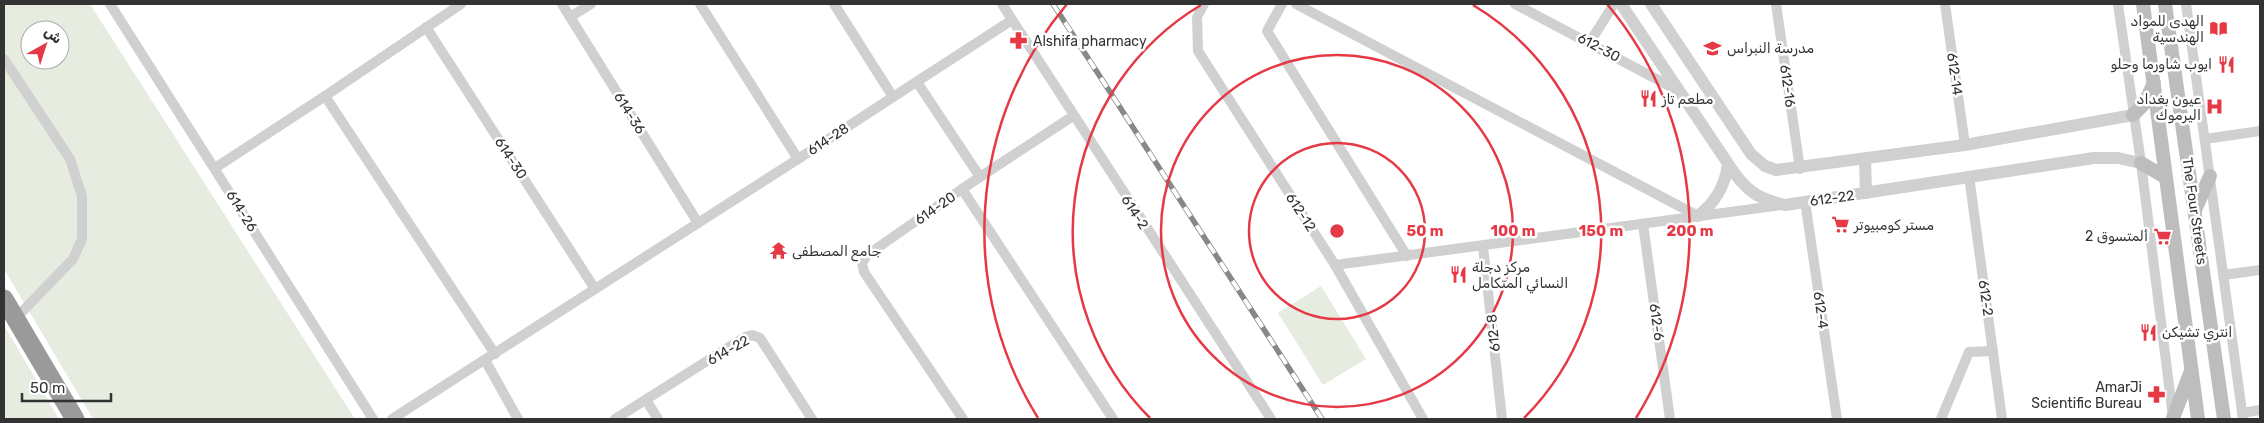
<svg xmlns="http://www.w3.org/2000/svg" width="2264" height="423" font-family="Rubik,'Noto Sans Arabic',sans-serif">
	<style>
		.grass { fill: #e6ecdf; fill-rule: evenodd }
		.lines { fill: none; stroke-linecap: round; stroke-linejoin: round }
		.minor { stroke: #d0d0d0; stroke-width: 10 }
		.tertiary { stroke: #d0d0d0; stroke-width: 12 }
		.secondary { stroke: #bdbdbd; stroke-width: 14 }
		.motorway { stroke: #9a9a9a; stroke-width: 19 }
		.rail-casing { stroke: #888; stroke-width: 5.5 }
		.rail { stroke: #fff; stroke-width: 4; stroke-dasharray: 11; stroke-linecap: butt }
		.ring { fill: none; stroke: #e63946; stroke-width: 2.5 }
		.labels { text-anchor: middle; stroke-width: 5; stroke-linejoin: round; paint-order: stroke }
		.poi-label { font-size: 14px; fill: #333; stroke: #fff; text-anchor: start }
		.street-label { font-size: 14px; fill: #333; stroke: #fff }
		.centre { fill: #e63946; stroke: #fff; stroke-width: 2.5 }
		.ring-label { font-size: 15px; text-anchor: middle; font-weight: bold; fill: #e63946; stroke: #fff; stroke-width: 5; stroke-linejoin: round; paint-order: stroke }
	</style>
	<rect width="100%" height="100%" fill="#fff"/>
	<g class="grass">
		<path d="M4,4H90L355,419H93L4,269ZM30,30H60V60H30Z"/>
		<path d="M1321,286L1366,359L1323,385L1278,313Z"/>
		<path d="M4,325L59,419H4Z"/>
	</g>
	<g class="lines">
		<g class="minor">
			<path d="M110,4L373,419"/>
			<path d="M562,4L698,223"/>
			<path d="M700,4L798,159L893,97L834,4"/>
			<path d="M1002,4L1271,419"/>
			<path d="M1204,4L1197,17L1198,51L1335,265L1423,419"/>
			<path d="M1282,4L1267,31L1407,256"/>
			<path d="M1296,4L1698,216"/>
			<path d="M1515,4L1679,91"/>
			<path d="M1776,4L1800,169"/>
			<path d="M1945,4L1965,145"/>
			<path d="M2118,4L2141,163L2173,417"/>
			<path d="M2186,4L2243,419"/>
			<path d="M570,17L591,4"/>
			<path d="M426,27L595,289"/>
			<path d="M1590,42L1614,4"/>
			<path d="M4,59L70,159L82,196V239L73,259L16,318"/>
			<path d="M917,82L980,177L962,189"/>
			<path d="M325,96L495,354"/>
			<path d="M893,97L1012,20"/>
			<path d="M2205,139L2260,131"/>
			<path d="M215,168L325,96L461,4"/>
			<path d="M1969,176L2002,419"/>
			<path d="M980,177L1073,116"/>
			<path d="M1805,201L1837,419"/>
			<path d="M1643,224L1670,419"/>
			<path d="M1483,246L1502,419"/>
			<path d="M1335,265L1782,205"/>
			<path d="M2223,275L2260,270"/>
			<path d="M485,360L518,419"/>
			<path d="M646,400L658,419"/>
			<path d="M2242,413L2260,410"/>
			<path d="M392,419L798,159"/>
			<path d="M615,419L745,337L752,335L760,338L812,419"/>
			<path d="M963,419L864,272L862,263L867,255L962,189L1113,419"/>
			<path d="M1941,419L1969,352L1993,351"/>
		</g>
		<g class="tertiary">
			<path d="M1621,4L1735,174C1750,194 1761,199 1785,205L2094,158H2118L2141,163"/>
			<path d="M1651,4L1751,154L1765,166L1776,170L1965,145L2133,115"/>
			<path d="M1865,159L1866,193"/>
			<path d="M1698,216C1716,202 1725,186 1728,164"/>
		</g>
		<g class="secondary">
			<path d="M2143,4L2198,419"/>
			<path d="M2165,4L2224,419"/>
			<path d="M2133,115L2144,104L2154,83"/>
			<path d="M2141,163L2165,177"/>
			<path d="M2195,210L2210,176"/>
			<path d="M2173,418L2191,371"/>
		</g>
		<path class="motorway" d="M4,299L75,419"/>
		<defs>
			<path id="rail" d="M1053,4L1322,419"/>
		</defs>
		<use href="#rail" class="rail-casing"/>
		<use href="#rail" class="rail"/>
	</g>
	<g class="ring">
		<circle cx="1337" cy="231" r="88"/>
		<circle cx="1337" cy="231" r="176"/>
		<path d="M1150 418A264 264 0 0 1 1201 5M1473 5A264 264 0 0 1 1524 418"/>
		<path d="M1038 418A353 353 0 0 1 1067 4M1607 4A353 353 0 0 1 1636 418"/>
	</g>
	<defs>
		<symbol id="library-bare" viewBox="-9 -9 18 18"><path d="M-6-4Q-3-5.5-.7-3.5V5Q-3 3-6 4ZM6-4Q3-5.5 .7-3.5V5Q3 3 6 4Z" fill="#e63946" stroke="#fff" stroke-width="2.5" paint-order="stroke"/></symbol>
		<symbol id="pharmacy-bare" viewBox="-9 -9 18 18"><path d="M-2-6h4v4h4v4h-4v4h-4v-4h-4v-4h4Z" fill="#e63946" stroke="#fff" stroke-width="2.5" paint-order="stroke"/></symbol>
		<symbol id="school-bare" viewBox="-9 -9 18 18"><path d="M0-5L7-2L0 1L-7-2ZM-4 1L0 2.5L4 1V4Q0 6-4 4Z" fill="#e63946" stroke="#fff" stroke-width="2.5" paint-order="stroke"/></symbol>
		<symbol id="restaurant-bare" viewBox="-9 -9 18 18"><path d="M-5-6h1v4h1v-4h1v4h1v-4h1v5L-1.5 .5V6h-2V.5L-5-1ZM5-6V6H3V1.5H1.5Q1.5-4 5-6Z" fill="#e63946" stroke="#fff" stroke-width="2.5" paint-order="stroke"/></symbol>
		<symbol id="hospital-bare" viewBox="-9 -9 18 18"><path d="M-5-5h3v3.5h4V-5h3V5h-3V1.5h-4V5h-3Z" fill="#e63946" stroke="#fff" stroke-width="2.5" paint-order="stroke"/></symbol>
		<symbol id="supermarket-bare" viewBox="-9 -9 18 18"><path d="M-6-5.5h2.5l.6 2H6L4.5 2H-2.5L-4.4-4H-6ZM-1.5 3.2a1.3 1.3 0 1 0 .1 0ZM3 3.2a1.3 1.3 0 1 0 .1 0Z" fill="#e63946" stroke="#fff" stroke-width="2.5" paint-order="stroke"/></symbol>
		<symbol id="temple-bare" viewBox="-9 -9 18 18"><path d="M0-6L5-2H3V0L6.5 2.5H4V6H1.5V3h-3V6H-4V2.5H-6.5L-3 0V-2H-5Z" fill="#e63946" stroke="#fff" stroke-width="2.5" paint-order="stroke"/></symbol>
	</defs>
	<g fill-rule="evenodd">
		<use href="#library-bare" x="2206" y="16" width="25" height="25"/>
		<use href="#pharmacy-bare" x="1006" y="28" width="25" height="25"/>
		<use href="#school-bare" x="1700" y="36" width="25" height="25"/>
		<use href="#restaurant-bare" x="2214" y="52" width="25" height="25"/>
		<use href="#restaurant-bare" x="1636" y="86" width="25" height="25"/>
		<use href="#hospital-bare" x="2202" y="94" width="25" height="25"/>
		<use href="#supermarket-bare" x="1828" y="212" width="25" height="25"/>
		<use href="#supermarket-bare" x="2150" y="224" width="25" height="25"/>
		<use href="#temple-bare" x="766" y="238" width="25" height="25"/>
		<use href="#restaurant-bare" x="1446" y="262" width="25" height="25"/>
		<use href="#restaurant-bare" x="2136" y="320" width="25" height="25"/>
		<use href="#pharmacy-bare" x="2144" y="382" width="25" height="25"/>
	</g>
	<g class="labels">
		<g class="poi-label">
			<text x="2204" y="26" text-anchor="end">الهدى للمواد<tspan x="2204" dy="16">الهندسية</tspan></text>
			<text x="1033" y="46">Alshifa pharmacy</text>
			<text x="1727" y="53">مدرسة النبراس</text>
			<text x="2212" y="69" text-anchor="end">ايوب شاورما وحلو</text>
			<text x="1662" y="104">مطعم تاز</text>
			<text x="2201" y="104" text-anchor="end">عيون بغداد<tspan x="2201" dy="16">اليرموك</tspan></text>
			<text x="1854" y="230">مستر كومبيوتر</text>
			<text x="2148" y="241" text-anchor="end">ألمتسوق 2</text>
			<text x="792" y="256">جامع المصطفى</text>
			<text x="1472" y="272">مركز دجلة<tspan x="1472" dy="16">النسائي المتكامل</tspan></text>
			<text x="2162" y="337">انتري تشيكن</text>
			<text x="2142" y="392" text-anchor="end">AmarJi<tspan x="2142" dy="16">Scientific Bureau</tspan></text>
		</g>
		<g class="street-label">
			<text transform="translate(1599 47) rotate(28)" y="5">612-30</text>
			<text transform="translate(1955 74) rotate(82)" y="5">612-14</text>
			<text transform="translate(1788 86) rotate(82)" y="5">612-16</text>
			<text transform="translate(630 113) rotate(58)" y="5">614-36</text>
			<text transform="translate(828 139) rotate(-33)" y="5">614-28</text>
			<text transform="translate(511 158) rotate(57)" y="5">614-30</text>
			<text transform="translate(1832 198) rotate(-8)" y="5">612-22</text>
			<text transform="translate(935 208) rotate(-35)" y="5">614-20</text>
			<text transform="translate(242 211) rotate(58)" y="5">614-26</text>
			<text transform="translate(2195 211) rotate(82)" y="5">The Four Streets</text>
			<text transform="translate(1135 212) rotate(57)" y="5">614-2</text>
			<text transform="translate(1301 212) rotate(57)" y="5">612-12</text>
			<text transform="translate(1986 298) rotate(82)" y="5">612-2</text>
			<text transform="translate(1821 310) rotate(82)" y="5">612-4</text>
			<text transform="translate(1657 322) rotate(82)" y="5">612-6</text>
			<text transform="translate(1493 333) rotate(-96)" y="5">612-8</text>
			<text transform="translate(728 350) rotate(-29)" y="5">614-22</text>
		</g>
	</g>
	<circle cx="1337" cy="231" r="8" class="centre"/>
	<g class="ring-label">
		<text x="1425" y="236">50 m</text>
		<text x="1513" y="236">100 m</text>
		<text x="1601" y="236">150 m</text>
		<text x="1690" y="236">200 m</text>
	</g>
	<rect width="2264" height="423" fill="none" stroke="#333333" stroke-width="10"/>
	<g transform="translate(45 45) rotate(39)"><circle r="24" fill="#ffffff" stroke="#adadad"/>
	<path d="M0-4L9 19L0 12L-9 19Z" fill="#e63946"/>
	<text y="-8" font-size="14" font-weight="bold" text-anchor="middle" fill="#333333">ش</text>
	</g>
	<path d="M22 393v8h89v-8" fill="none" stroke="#333333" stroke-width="2.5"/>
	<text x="30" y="393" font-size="15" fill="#333333" stroke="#ffffff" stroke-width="4" paint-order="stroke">50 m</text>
</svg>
